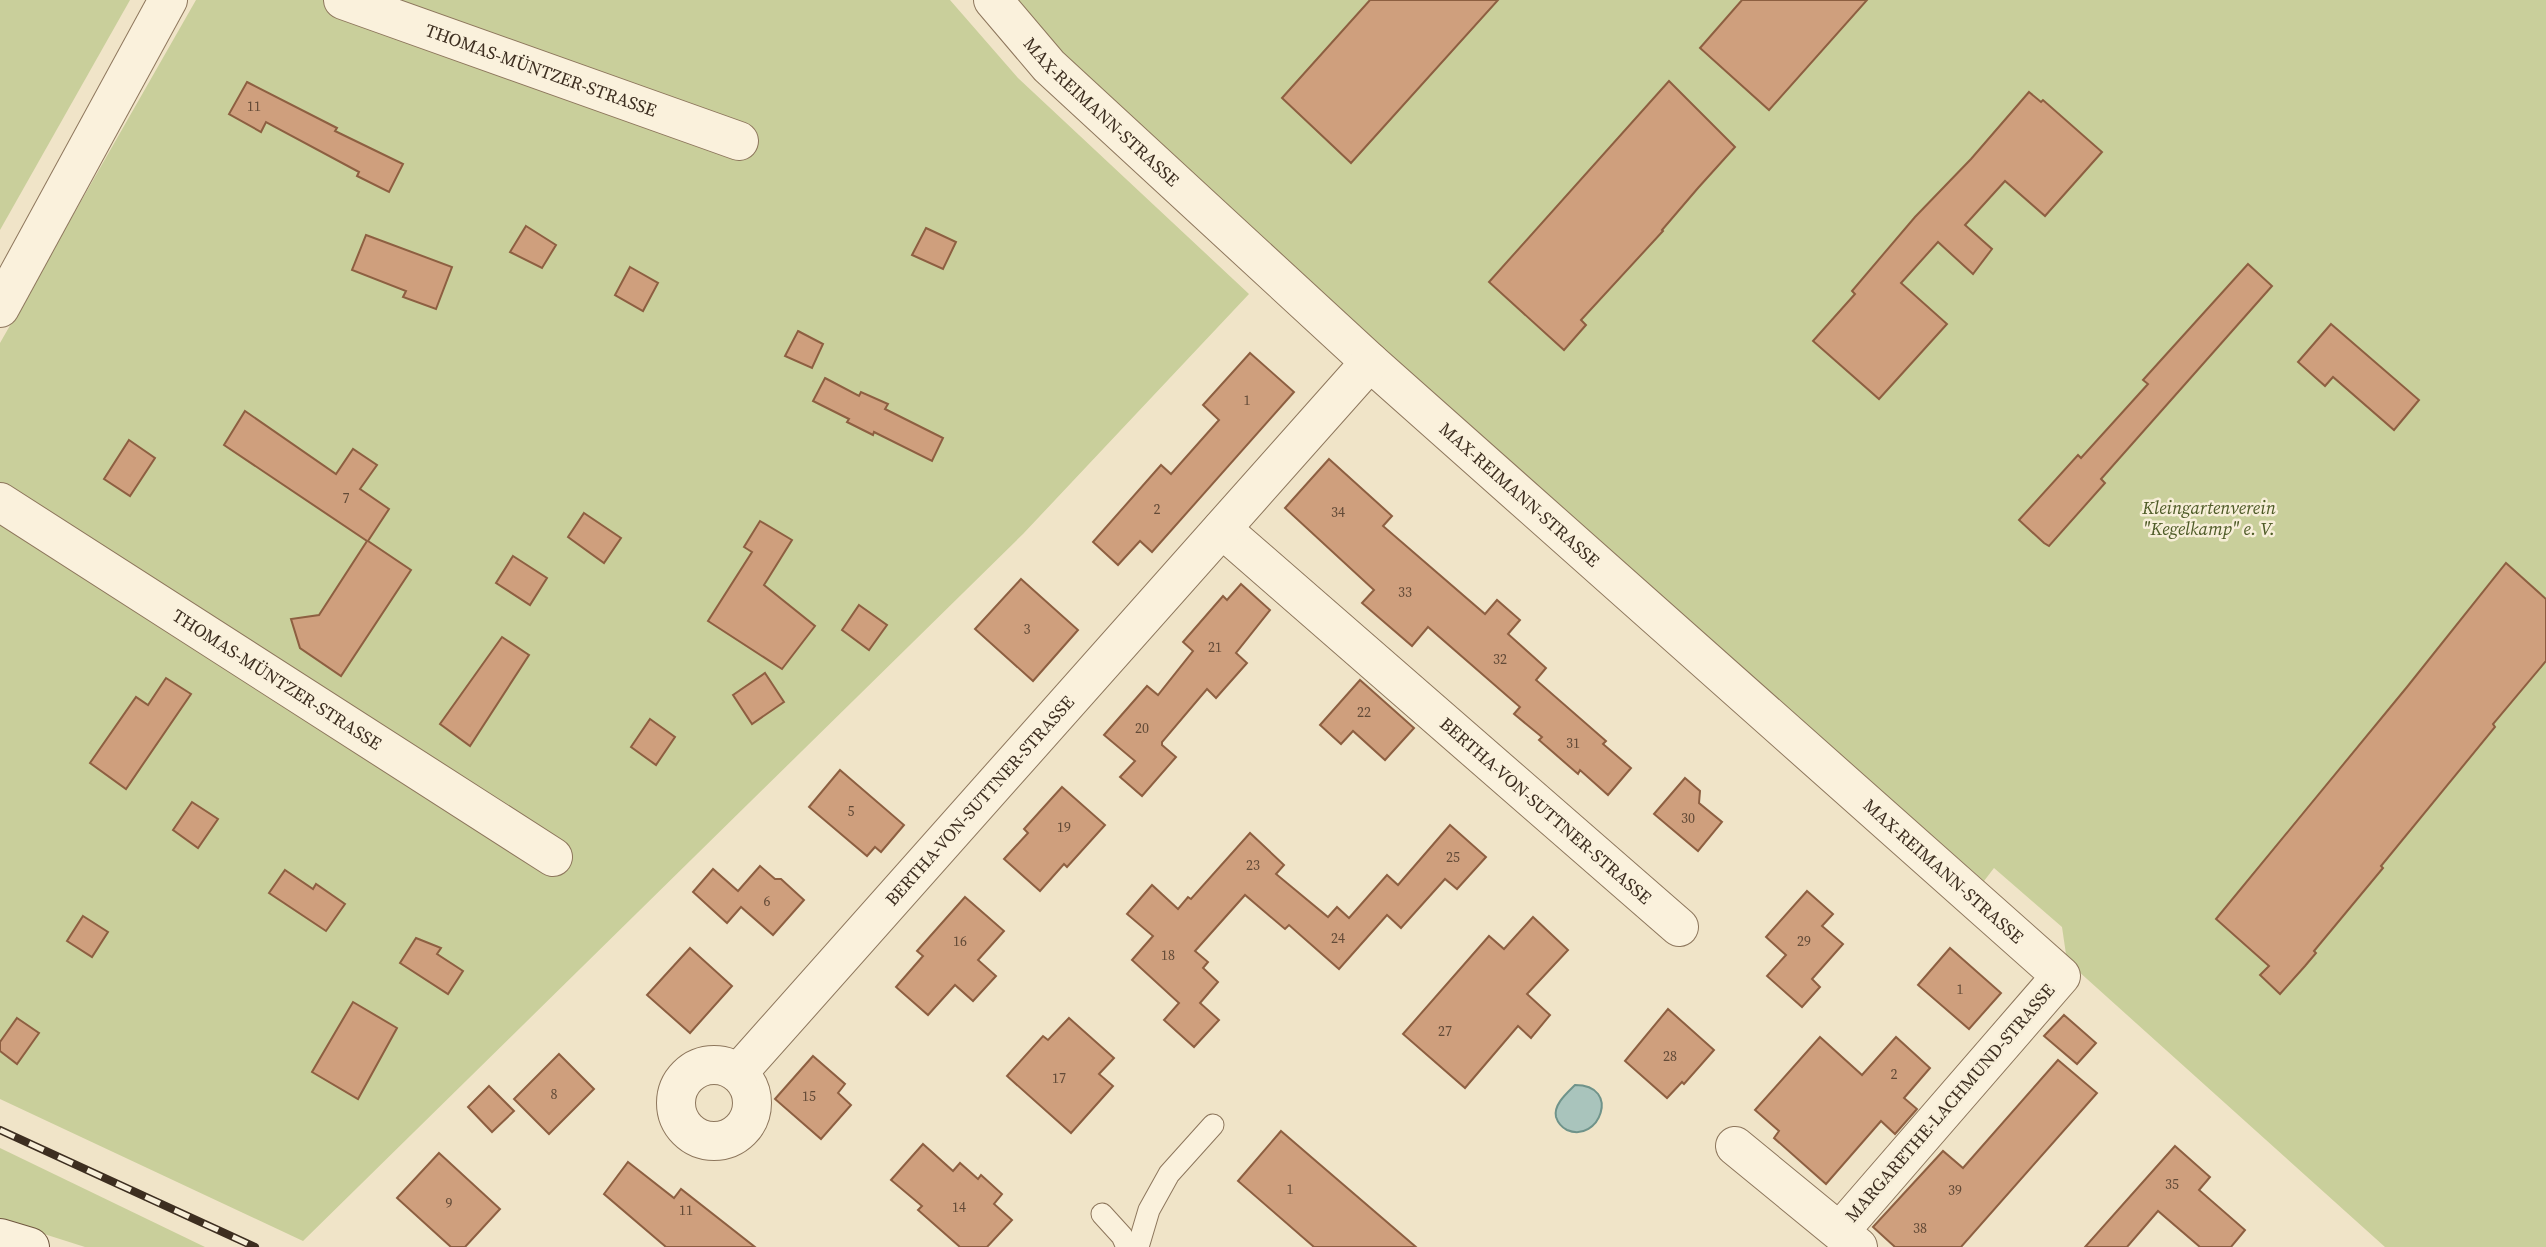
<svg xmlns="http://www.w3.org/2000/svg" width="2546" height="1247" font-family="'Source Serif 4',serif">
	<style>
		.green { fill: #c9cf9b }
		.water { fill: #a9c4bc; stroke: #6f938a; stroke-width: 2 }
		.building { fill: #cf9f7d; stroke: #8d5f41; stroke-width: 2 }
		.lines { fill: none; stroke-linecap: round; stroke-linejoin: round }
		.lane-casing { stroke: #8d765c; stroke-width: 23 }
		.street-casing { stroke: #8d765c; stroke-width: 40 }
		.secondary-casing { stroke: #6f573f; stroke-width: 40 }
		.lane { stroke: #faf1dc; stroke-width: 21 }
		.street { stroke: #faf1dc; stroke-width: 38 }
		.secondary { stroke: #faf1dc; stroke-width: 38 }
		.rail-casing { stroke: #3d2e20; stroke-width: 8 }
		.rail { stroke: #f7eed8; stroke-width: 5; stroke-dasharray: 16; stroke-linecap: butt }
		.labels { text-anchor: middle; stroke-width: 5; stroke-linejoin: round; paint-order: stroke }
		.number-label { font-size: 14px; fill: #624a37 }
		.street-label { font-size: 18px; fill: #3d2e20; stroke: #f7eed8 }
		.park-label { font-size: 18px; font-style: italic; fill: #4d5a26; stroke: #f7eed8 }
	</style>
	<rect width="100%" height="100%" fill="#f0e4c8"/>
	<g class="green">
		<path d="M0,0H130L0,230Z"/>
		<path d="M196,0H950L1018,78L1249,294L1023,534L303,1241L0,1099V343Z"/>
		<path d="M1005,0H2546V1247H2385L2067,961L2062,927L1994,868L1984,881L1379,351Z"/>
		<path d="M0,1148L205,1247H85L0,1220Z"/>
	</g>
	<path class="water" d="M1575,1085C1622,1085 1599,1144 1567,1130C1561,1127 1558,1123 1556,1117C1553,1105 1567,1093 1575,1085Z"/>
	<g class="building">
		<path d="M1370,0H1498L1351,163L1282,98Z"/>
		<path d="M1742,0H1867L1769,110L1700,48Z"/>
		<path d="M1669,81L1735,147L1698,188L1662,230L1663,231L1581,320L1586,325L1564,350L1489,282Z"/>
		<path d="M247,82L337,128L335,131L403,164L389,192L357,176L359,172L266,122L261,132L229,114Z"/>
		<path d="M2029,92L2041,102L2043,100L2102,152L2045,216L2005,181L1965,225L1992,249L1973,274L1938,242L1901,283L1947,324L1879,399L1813,341L1855,294L1852,291L1915,217L1971,159Z"/>
		<path d="M526,226L556,245L542,268L510,252Z"/>
		<path d="M926,228L956,242L943,269L912,255Z"/>
		<path d="M366,235L452,267L436,309L403,297L406,291L352,270Z"/>
		<path d="M2248,264L2272,286L2101,479L2105,483L2049,546L2044,543L2019,520L2078,455L2081,458L2148,384L2143,380Z"/>
		<path d="M630,267L658,283L643,311L615,295Z"/>
		<path d="M2331,324L2419,400L2394,430L2333,377L2325,386L2298,362Z"/>
		<path d="M798,331L823,344L812,368L785,356Z"/>
		<path d="M1250,353L1294,392L1152,552L1140,541L1118,565L1093,542L1161,465L1171,474L1219,420L1203,405Z"/>
		<path d="M825,378L859,396L861,392L888,404L885,409L943,438L932,461L874,432L873,435L847,422L849,419L813,401Z"/>
		<path d="M245,411L336,474L353,449L377,465L360,489L389,509L368,541L411,570L341,676L300,648L291,619L319,615L367,541L224,445Z"/>
		<path d="M129,440L155,458L130,496L104,479Z"/>
		<path d="M1329,459L1392,516L1383,526L1485,614L1497,600L1520,620L1508,634L1546,668L1536,680L1606,741L1603,744L1631,768L1608,795L1580,770L1578,774L1539,740L1542,737L1514,714L1520,707L1428,627L1412,646L1362,603L1374,590L1285,508Z"/>
		<path d="M584,513L621,538L604,563L568,537Z"/>
		<path d="M760,521L792,540L764,585L815,626L782,669L708,621L752,552L744,547Z"/>
		<path d="M513,556L547,578L530,605L496,583Z"/>
		<path d="M2506,563L2546,599V661L2493,724L2495,727L2381,866L2383,868L2314,951L2316,953L2305,966L2280,994L2260,975L2269,966L2216,919L2407,687Z"/>
		<path d="M1021,579L1078,630L1033,681L975,629Z"/>
		<path d="M1241,584L1270,610L1236,653L1247,663L1216,698L1207,689L1162,742V745L1176,757L1142,796L1120,777L1135,761L1104,735L1147,686L1158,695L1193,651L1183,642L1223,596L1227,600Z"/>
		<path d="M859,605L887,625L869,650L842,630Z"/>
		<path d="M502,637L529,655L470,746L440,724Z"/>
		<path d="M765,673L784,702L752,724L733,695Z"/>
		<path d="M166,678L191,694L126,789L90,763L136,697L148,705Z"/>
		<path d="M1360,680L1414,728L1385,760L1353,731L1341,744L1320,725Z"/>
		<path d="M650,719L675,737L656,765L631,747Z"/>
		<path d="M840,770L904,825L881,852L875,847L867,856L809,807Z"/>
		<path d="M1685,778L1700,791L1699,803L1722,822L1698,851L1654,814Z"/>
		<path d="M1062,787L1105,825L1067,867L1064,864L1040,891L1004,859L1028,833L1024,829Z"/>
		<path d="M192,802L218,819L198,848L173,830Z"/>
		<path d="M1450,825L1486,857L1457,889L1445,879L1401,928L1387,915L1339,969L1289,925L1285,929L1245,895L1195,951L1208,962L1203,968L1218,982L1200,1003L1219,1020L1194,1047L1164,1020L1179,1003L1132,960L1153,936L1127,914L1152,885L1178,909L1188,897L1191,899L1250,833L1284,865L1276,874L1328,917L1337,907L1349,918L1387,875L1398,885Z"/>
		<path d="M760,866L775,879H781L804,900L773,935L741,907L727,923L693,892L713,869L738,891Z"/>
		<path d="M285,870L313,889L316,884L345,904L326,931L269,893Z"/>
		<path d="M1807,891L1833,914L1822,926L1843,944L1812,979L1820,987L1802,1007L1767,976L1786,955L1766,937Z"/>
		<path d="M965,897L1004,931L978,960L996,976L973,1001L955,985L928,1015L896,987L923,956L917,951Z"/>
		<path d="M83,916L108,932L92,957L67,941Z"/>
		<path d="M1533,917L1568,950L1527,994L1550,1015L1531,1038L1518,1026L1465,1088L1403,1034L1489,936L1504,949Z"/>
		<path d="M416,938L441,948L437,954L463,971L448,994L400,963Z"/>
		<path d="M690,948L732,986L690,1033L647,995Z"/>
		<path d="M1950,948L2001,993L1969,1029L1918,985Z"/>
		<path d="M353,1002L397,1028L358,1099L312,1072Z"/>
		<path d="M1668,1009L1714,1050L1684,1084L1682,1082L1667,1098L1625,1061Z"/>
		<path d="M2064,1015L2096,1043L2077,1064L2044,1036Z"/>
		<path d="M17,1018L39,1033L17,1064L0,1051V1042Z"/>
		<path d="M1069,1018L1114,1058L1099,1074L1113,1086L1071,1133L1007,1076L1043,1036L1048,1040Z"/>
		<path d="M1820,1037L1862,1075L1896,1037L1930,1068L1904,1098L1917,1109L1895,1134L1881,1121L1826,1184L1774,1138L1779,1131L1755,1110Z"/>
		<path d="M559,1054L594,1089L549,1134L514,1099Z"/>
		<path d="M813,1056L845,1084L838,1093L851,1105L821,1139L775,1099Z"/>
		<path d="M2058,1060L2097,1093L1961,1247H1895L1873,1227L1943,1151L1963,1168Z"/>
		<path d="M489,1086L514,1111L492,1132L468,1107Z"/>
		<path d="M1281,1131L1317,1162L1416,1247H1314L1238,1181Z"/>
		<path d="M923,1144L953,1171L960,1163L978,1179L981,1175L1002,1194L994,1204L1012,1220L987,1247H960L918,1210L922,1206L891,1180Z"/>
		<path d="M2175,1146L2210,1177L2199,1190L2245,1230L2231,1247H2200L2158,1211L2127,1247H2085Z"/>
		<path d="M439,1153L500,1209L465,1247H451L397,1198Z"/>
		<path d="M628,1162L674,1198L681,1189L755,1247H666L604,1194Z"/>
	</g>
	<g class="lines">
		<defs>
			<g id="lane">
				<path d="M1102,1214L1122,1236L1127,1247"/>
				<path d="M1138,1247L1149,1210L1169,1174L1213,1125"/>
			</g>
			<g id="street">
				<path id="s1" d="M343,0L739,141"/>
				<path id="s2" d="M993,0L1049,66L1370,362L2061,976L1840,1231"/>
				<path d="M0,308L168,0"/>
				<path id="s3" d="M0,502L553,857"/>
				<path id="s4" d="M1222,529L1679,927"/>
				<circle cx="714" cy="1103" r="38"/>
				<path id="s5" d="M738,1073L1370,362"/>
				<path d="M1735,1146L1858,1247"/>
			</g>
			<path id="secondary" d="M0,1238L30,1247"/>
		</defs>
		<use href="#lane" class="lane-casing"/>
		<use href="#street" class="street-casing"/>
		<use href="#secondary" class="secondary-casing"/>
		<use href="#lane" class="lane"/>
		<use href="#street" class="street"/>
		<use href="#secondary" class="secondary"/>
		<defs>
			<path id="rail" d="M0,1130L255,1247"/>
		</defs>
		<use href="#rail" class="rail-casing"/>
		<use href="#rail" class="rail"/>
	</g>
	<g class="labels">
		<g class="number-label">
			<text x="254" y="111">11</text>
			<text x="1247" y="405">1</text>
			<text x="346" y="503">7</text>
			<text x="1157" y="514">2</text>
			<text x="1338" y="517">34</text>
			<text x="1405" y="597">33</text>
			<text x="1027" y="634">3</text>
			<text x="1215" y="652">21</text>
			<text x="1500" y="664">32</text>
			<text x="1364" y="717">22</text>
			<text x="1142" y="733">20</text>
			<text x="1573" y="748">31</text>
			<text x="851" y="816">5</text>
			<text x="1688" y="823">30</text>
			<text x="1064" y="832">19</text>
			<text x="1453" y="862">25</text>
			<text x="1253" y="870">23</text>
			<text x="767" y="906">6</text>
			<text x="1338" y="943">24</text>
			<text x="960" y="946">16</text>
			<text x="1804" y="946">29</text>
			<text x="1168" y="960">18</text>
			<text x="1960" y="994">1</text>
			<text x="1445" y="1036">27</text>
			<text x="1670" y="1061">28</text>
			<text x="1894" y="1079">2</text>
			<text x="1059" y="1083">17</text>
			<text x="554" y="1099">8</text>
			<text x="809" y="1101">15</text>
			<text x="2172" y="1189">35</text>
			<text x="1290" y="1194">1</text>
			<text x="1955" y="1195">39</text>
			<text x="449" y="1208">9</text>
			<text x="959" y="1212">14</text>
			<text x="686" y="1215">11</text>
			<text x="1920" y="1233">38</text>
		</g>
		<g class="street-label">
			<text dy="6" stroke="none"><textPath href="#s1" startOffset="210">THOMAS-MÜNTZER-STRASSE</textPath></text>
			<text dy="6" stroke="none"><textPath href="#s2" startOffset="156">MAX-REIMANN-STRASSE</textPath></text>
			<text dy="6" stroke="none"><textPath href="#s2" startOffset="723">MAX-REIMANN-STRASSE</textPath></text>
			<text dy="6" stroke="none"><textPath href="#s3" startOffset="329">THOMAS-MÜNTZER-STRASSE</textPath></text>
			<text dy="6" stroke="none"><textPath href="#s5" startOffset="364">BERTHA-VON-SUTTNER-STRASSE</textPath></text>
			<text dy="6" stroke="none"><textPath href="#s4" startOffset="429">BERTHA-VON-SUTTNER-STRASSE</textPath></text>
			<text dy="6" stroke="none"><textPath href="#s2" startOffset="1290">MAX-REIMANN-STRASSE</textPath></text>
			<text transform="translate(1950 1103) rotate(-49)" y="6">MARGARETHE-LACHMUND-STRASSE</text>
		</g>
		<g class="park-label">
			<text x="2209" y="514">Kleingartenverein<tspan x="2209" dy="21">"Kegelkamp" e. V.</tspan></text>
		</g>
	</g>
</svg>
